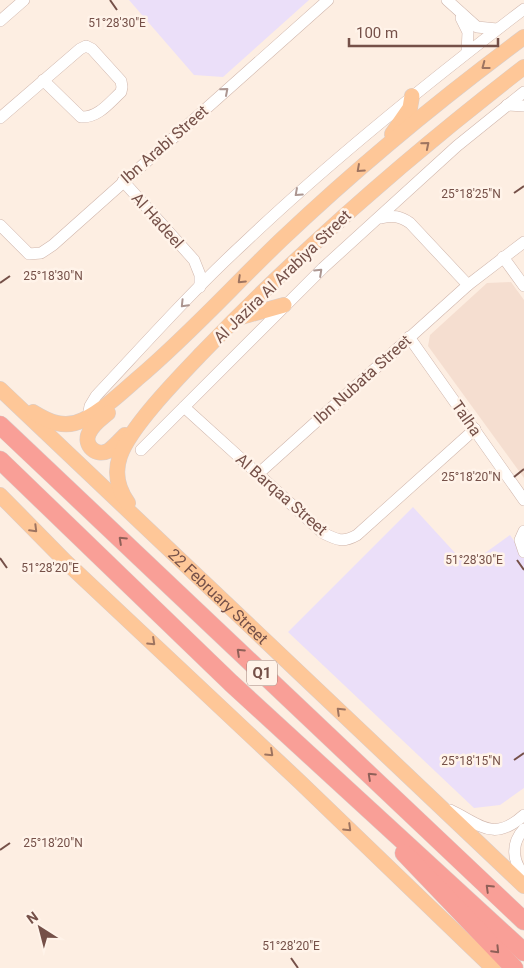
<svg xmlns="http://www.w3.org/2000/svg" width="524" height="968" font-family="Roboto,sans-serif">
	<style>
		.residential { fill: #f5ded0 }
		.education { fill: #ebdff9 }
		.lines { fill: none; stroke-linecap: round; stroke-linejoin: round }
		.minor-casing { stroke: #d0b6ac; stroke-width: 12 }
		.major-casing { stroke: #d8cecc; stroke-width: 16 }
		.highway-casing { stroke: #d8cecc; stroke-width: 19 }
		.minor { stroke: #fff; stroke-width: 11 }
		.major { stroke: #fec798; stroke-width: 15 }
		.highway { stroke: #f99f97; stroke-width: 18 }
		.oneway { stroke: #9e7460 }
		.oneway2 { stroke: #ac9691 }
		.oneway3 { stroke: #8f6058 }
		.ticks { fill: none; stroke: #755048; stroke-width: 2 }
		.labels { text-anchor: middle; stroke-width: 5; stroke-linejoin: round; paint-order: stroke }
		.shield { fill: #fff3e9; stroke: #9e8178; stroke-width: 1 }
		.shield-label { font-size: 15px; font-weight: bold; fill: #755048 }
		.street-label { font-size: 16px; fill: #755048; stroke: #fff3e9 }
		.ticks-label { font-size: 12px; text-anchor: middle; fill: #755048; stroke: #fff3e9; stroke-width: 5; stroke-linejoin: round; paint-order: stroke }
	</style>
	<rect width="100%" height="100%" fill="#fdeee2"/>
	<path class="residential" d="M511,282L524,300V478L428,346L430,335L487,283Z"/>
	<g class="education">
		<path d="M129,0H309L223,77L194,75Z"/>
		<path d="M413,507L467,566L510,535L524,555V788L500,805L474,808L288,632Z"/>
	</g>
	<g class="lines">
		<defs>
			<g id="minor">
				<path d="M447,0L477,27L497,29"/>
				<path d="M461,18L468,32L467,52"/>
				<path d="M0,21L24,0"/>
				<path d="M507,105L524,106"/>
				<path d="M0,118L80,49L86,46L92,49L121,81L122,87L121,92C109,103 98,118 81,117L43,80"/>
				<path d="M123,181L194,260L200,275V287"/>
				<path d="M381,218C393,215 400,216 410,223L468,285"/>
				<path d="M0,225L29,254L41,253L53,245L328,0"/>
				<path d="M503,257L524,286"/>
				<path d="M409,337L524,500"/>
				<path d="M184,407L323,533C337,540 343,543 357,535L475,429"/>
				<path d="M88,417L90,406L96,396C144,345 191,292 243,244C331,160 427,83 524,9"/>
				<path d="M141,450L323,268L457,146L524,92"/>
				<path d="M258,474L468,285L524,242"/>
				<path d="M524,531L520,540L524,552"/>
				<path d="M450,810C480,824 493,843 524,815"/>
				<path d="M524,829C511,843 512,861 524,875"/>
			</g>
			<g id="major">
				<path d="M392,134L410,108L412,96"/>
				<path d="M241,317L284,305"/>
				<path id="s1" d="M0,389L524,886"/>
				<path d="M33,412C49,422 65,429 83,420C103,410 120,394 137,379C188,336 233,286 281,240C358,167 439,100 524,37"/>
				<path d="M108,413C101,419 93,424 89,433C83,445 96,457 108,451C114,447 120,440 125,435"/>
				<path d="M0,495L66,562L300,782L493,968"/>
				<path d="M128,503C118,489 114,473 120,456C130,427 179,377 202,353C302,249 410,155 524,67"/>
			</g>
			<g id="highway">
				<path d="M0,425L524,921"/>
				<path d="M0,460L231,683L524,952"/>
				<path d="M404,853L514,968"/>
			</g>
		</defs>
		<use href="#minor" class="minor-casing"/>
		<use href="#major" class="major-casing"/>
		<use href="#highway" class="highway-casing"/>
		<use href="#minor" class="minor"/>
		<use href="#major" class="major"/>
		<use href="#highway" class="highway"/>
	</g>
	<defs><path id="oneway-chevron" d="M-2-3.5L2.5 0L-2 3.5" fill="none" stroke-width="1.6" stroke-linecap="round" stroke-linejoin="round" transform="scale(1.25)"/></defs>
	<g class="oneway">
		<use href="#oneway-chevron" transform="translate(485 66) rotate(143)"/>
		<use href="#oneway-chevron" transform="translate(426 145) rotate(-40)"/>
		<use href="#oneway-chevron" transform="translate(360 169) rotate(138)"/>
		<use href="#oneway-chevron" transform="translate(241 280) rotate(136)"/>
		<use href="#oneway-chevron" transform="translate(34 529) rotate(45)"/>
		<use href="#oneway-chevron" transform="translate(152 642) rotate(43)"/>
		<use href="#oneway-chevron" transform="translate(340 711) rotate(-136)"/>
		<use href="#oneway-chevron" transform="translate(270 753) rotate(43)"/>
		<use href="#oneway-chevron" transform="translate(348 828) rotate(44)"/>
	</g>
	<g class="oneway2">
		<use href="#oneway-chevron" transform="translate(225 91) rotate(-41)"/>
		<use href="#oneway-chevron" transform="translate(298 193) rotate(138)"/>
		<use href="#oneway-chevron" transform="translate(319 272) rotate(-43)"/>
		<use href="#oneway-chevron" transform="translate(184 304) rotate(134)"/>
	</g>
	<g class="oneway3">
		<use href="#oneway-chevron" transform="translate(122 540) rotate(-137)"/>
		<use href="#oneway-chevron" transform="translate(240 652) rotate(-137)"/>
		<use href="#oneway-chevron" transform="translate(371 776) rotate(-137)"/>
		<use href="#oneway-chevron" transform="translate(489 888) rotate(-136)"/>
		<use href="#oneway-chevron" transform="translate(496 950) rotate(46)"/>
	</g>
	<path class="ticks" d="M110,0L117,10M514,193L524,186M0,283L10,276M514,477L524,469M0,558L7,568M517,560L524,570M514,760L524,753M0,850L10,843M291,958L298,968"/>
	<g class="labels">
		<rect class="shield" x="247" y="660.5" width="30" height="25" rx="4"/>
		<g class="shield-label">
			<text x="262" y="678">Q1</text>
		</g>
		<g class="street-label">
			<text transform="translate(164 144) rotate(-41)" y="6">Ibn Arabi Street</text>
			<text transform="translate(158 220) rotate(48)" y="6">Al Hadeel</text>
			<text transform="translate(282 276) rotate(-44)" y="6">Al Jazira Al Arabiya Street</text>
			<text transform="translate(362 379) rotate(-42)" y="6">Ibn Nubata Street</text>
			<text transform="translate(467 418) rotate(55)" y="6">Talha</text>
			<text transform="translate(282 494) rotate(41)" y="6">Al Barqaa Street</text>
			<text dy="6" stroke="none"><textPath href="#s1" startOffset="301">22 February Street</textPath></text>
		</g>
	</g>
	<g class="ticks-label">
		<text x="117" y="27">51°28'30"E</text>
		<text x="471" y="198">25°18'25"N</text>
		<text x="53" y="280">25°18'30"N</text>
		<text x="471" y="481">25°18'20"N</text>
		<text x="474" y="564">51°28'30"E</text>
		<text x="50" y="572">51°28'20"E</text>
		<text x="471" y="765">25°18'15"N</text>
		<text x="53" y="847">25°18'20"N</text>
		<text x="291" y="950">51°28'20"E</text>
	</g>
	<g transform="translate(40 928) rotate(324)" stroke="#fff3e9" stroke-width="4" paint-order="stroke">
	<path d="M0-4L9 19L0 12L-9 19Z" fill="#755048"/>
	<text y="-8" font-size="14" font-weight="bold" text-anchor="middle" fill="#755048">N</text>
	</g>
	<path d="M349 38v8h149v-8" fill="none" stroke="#755048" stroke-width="2.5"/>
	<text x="356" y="38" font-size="15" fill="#755048" stroke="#fff3e9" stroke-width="4" paint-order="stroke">100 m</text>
</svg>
